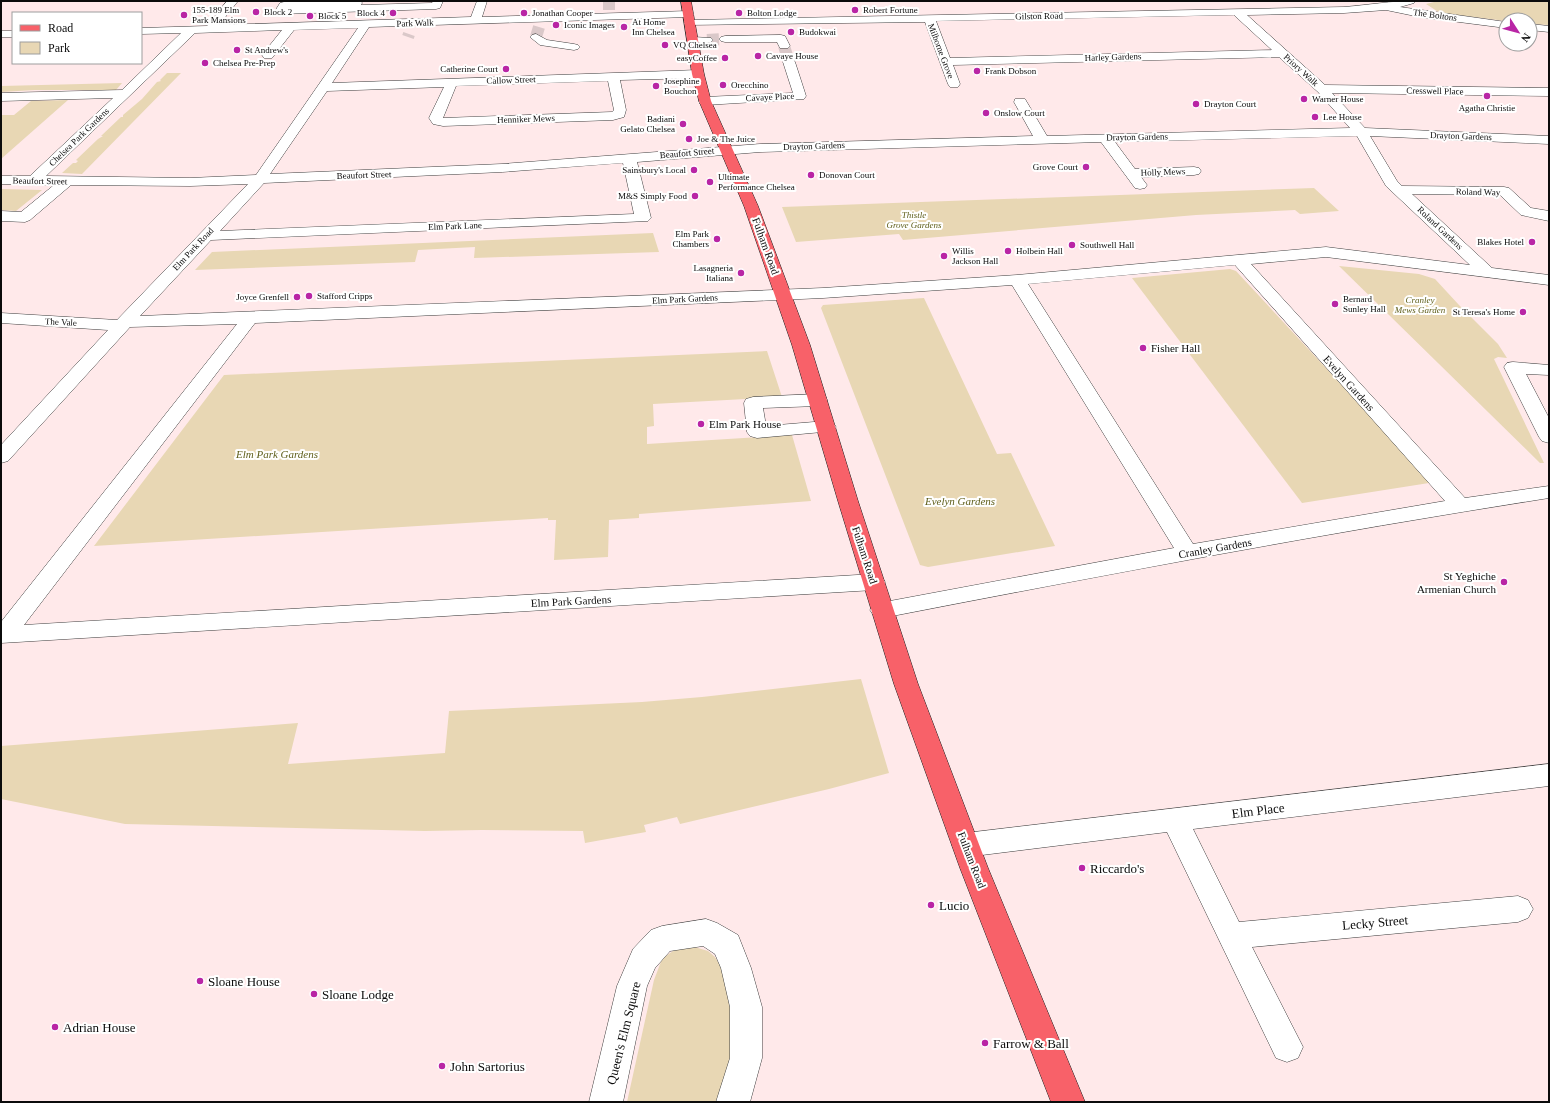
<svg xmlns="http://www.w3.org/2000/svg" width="1550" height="1103" font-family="Georgia,serif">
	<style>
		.green { fill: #e8d7b4 }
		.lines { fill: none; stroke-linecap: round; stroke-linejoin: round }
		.minor-tunnel { stroke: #dac8c9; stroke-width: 12; stroke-dasharray: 12 6; stroke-linecap: butt }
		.minor-casing { stroke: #3e3e3e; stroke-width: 1 }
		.major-casing { stroke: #1c1c1c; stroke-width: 1 }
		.minor { fill: #fff; fill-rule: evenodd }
		.major { fill: #f86169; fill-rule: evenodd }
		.poi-dot { fill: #b925a5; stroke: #fff; stroke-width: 1.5 }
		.labels { text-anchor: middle; stroke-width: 4; stroke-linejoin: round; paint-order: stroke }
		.far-poi-label { font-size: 9px; fill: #0b0b0b; stroke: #fff; text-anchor: start }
		.far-street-label { font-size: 9px; fill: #0b0b0b; stroke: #fff }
		.far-park-label { font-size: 9px; font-style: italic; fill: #61601d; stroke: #fff }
		.street-label { font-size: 11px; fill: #0b0b0b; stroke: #fff }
		.poi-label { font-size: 11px; fill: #0b0b0b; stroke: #fff; text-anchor: start }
		.park-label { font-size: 11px; font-style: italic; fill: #61601d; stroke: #fff }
		.near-street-label { font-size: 13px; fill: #0b0b0b; stroke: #fff }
		.near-poi-label { font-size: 13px; fill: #0b0b0b; stroke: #fff; text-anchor: start }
	</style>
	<rect width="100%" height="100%" fill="#ffe9ea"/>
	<g class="green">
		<path d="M1438,1H1549V25L1530,24V20L1506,21L1440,13L1426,4Z"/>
		<path d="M167,73H181L82,174L62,173L73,163H76L78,161L76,160L98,139L103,136H101L121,117H123V115L142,99L157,82L161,81L160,80Z"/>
		<path d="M122,83L116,90H35L1,92V86Z"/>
		<path d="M68,100L1,159V115H14L31,101Z"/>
		<path d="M1314,188L1339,211L1300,214L1295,210L1196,215L903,240L899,234L796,242L782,207Z"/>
		<path d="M1,189L42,190L16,211L1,210Z"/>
		<path d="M653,233L659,252L474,258L475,247L418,250L415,262L195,270L212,252Z"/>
		<path d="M1339,266L1419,274L1435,279L1459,305L1498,344L1507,358L1498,357L1494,359L1544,463H1540Z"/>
		<path d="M1230,269L1236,271L1430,480L1429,483L1302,503L1132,278Z"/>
		<path d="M924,298L997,454L1011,453L1055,546L928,567L920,565L821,308L823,305Z"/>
		<path d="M767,351L782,397L653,404L654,426L647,427V444L792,435L811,501L639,514V518L609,520L608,557L554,560L556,520H548V518L94,546L224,375Z"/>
		<path d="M861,679L889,773L829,789L680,824L677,817L644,825L646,832L585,843L583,831L482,830L425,831L125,824L1,799V746L298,723L288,764L445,753L449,711L642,702L702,697Z"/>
		<path d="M688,945L708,951L715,957L722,968L729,988L734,1052L718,1102H627L654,980L662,959L677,948Z"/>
	</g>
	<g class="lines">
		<g class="minor-tunnel">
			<path d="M609,2V10"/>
			<path d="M408,37L409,34"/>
			<path d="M536,37L539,27"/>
			<path d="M707,40L725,39"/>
			<path d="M784,46L789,62"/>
		</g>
		<defs>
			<g id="minor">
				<path d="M227,1H238L219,25L471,17L477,1H487L482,17L689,11L694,14L689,17L369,27L332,83L698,70L702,71L704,74L702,77L698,78L620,80L626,110L624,117L613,120L443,126L433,124L429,118L444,87L327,91L270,174L502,164L760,144L1033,136L1014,102L1015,99H1025L1047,136L1350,128L1318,92L1279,57L953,65L960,84L958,87H950L948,84L925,22L686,25L684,23L690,20L1344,7C1368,5 1392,1 1415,1L1414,3L1400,7L1506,22V28L1420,17L1386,10L1344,13L1247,15L1325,85L1549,88V96L1332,93L1365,128L1549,136V144L1370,136L1397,181L1402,186L1504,187L1509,188L1531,208L1549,211V221L1521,215L1500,195L1412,194L1492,268L1549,275V285L1326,257L1251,264L1465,498L1549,486V498C1325,533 1104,575 882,618L874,616L870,610L874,604L1174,548L1012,285L823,298L255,323L24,625L874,574L882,577L885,582L882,587L874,590L1,643V622L237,324L130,327L8,461L1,463V445L108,330L1,323V313L117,320L248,184L190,186L71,185L30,220L25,222L1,221V211L21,212L54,185L1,184V176H30L113,98L1,101V93L122,90L181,33L141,34V28L207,26ZM1234,15L1272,50L950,58L936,21ZM358,28L256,175L190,178L46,176L195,33L282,30L262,55L264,58H272L294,30ZM608,81L614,110L612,112L443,118L456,86ZM1357,136L1386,186L1470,265L1326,247L1017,275L823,288L140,316L211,240L648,221L651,218L637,162L760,152L1101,142L1135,188L1140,189L1145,188L1147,185L1141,177L1194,175L1199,174L1201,171L1199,168L1194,167L1135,169L1115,142ZM623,163L634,214L220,231L264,183L502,172ZM1235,265L1445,501L1193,544L1028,284Z"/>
				<path d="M361,1L362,3L361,5L432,3L433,1H443L440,8L436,9L280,14L275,11L280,3L284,2Z"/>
				<path d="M1530,24L1549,26V32L1530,30Z"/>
				<rect x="1" y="31" width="12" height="6"/>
				<path d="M536,34L547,40L574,44L578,45L580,47L578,49L574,50L540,45L530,37L532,35Z"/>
				<path d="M781,35L785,36L790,46L788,48H780L777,42H725L721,41L719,39L721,37L725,36Z"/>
				<path d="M693,37L711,38L713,40L711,42H689L687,40L689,38Z"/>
				<path d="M789,58L793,59L795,62L806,96L804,99L705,105L700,104L699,101L700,98L705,97L793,93L783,62L785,59Z"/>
				<path d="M1513,362L1549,365V375L1526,374L1549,418V443L1542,441L1539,437L1504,367L1507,363Z"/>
				<path d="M818,394L825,396L827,400L825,404L818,406L763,408L766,426L826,421L833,423L836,427L833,431L757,438L750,436L747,432L744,403L746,399L753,397Z"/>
				<path d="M1549,764V786L1193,829L1239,922L1518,896L1528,900L1533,909L1528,918L1518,922L1252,947L1303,1047L1298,1058L1287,1062L1276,1058L1167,832L966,857L956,853L952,845L956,837L966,833Z"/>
				<path d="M706,919L717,923L738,935L751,968L762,1007V1058L750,1102H716L730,1058V1007L721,968L715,954L703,946L670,951L655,968L647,986L623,1102H589L617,986L633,949L651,930L662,926Z"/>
			</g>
			<path id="major" d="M681,1H691L704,74L711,101L758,206L810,345L858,501L918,684L988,868L1085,1102H1051L960,868L894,684L838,501L792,345L744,206L699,101L692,74Z"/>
		</defs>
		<use href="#minor" class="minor-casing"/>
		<use href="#major" class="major-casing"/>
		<use href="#minor" class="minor"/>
		<use href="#major" class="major"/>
	</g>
	<g class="poi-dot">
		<circle cx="855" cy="10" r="4"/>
		<circle cx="256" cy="12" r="4"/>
		<circle cx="393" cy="13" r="4"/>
		<circle cx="524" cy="13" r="4"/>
		<circle cx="739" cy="13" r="4"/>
		<circle cx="184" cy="15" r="4"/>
		<circle cx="310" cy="16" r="4"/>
		<circle cx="556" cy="25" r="4"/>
		<circle cx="624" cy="27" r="4"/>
		<circle cx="791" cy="32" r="4"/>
		<circle cx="665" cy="45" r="4"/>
		<circle cx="237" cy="50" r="4"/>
		<circle cx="758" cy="56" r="4"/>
		<circle cx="725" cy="58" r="4"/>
		<circle cx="205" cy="63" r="4"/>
		<circle cx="506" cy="69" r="4"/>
		<circle cx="977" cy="71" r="4"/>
		<circle cx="723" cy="85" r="4"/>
		<circle cx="656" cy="86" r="4"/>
		<circle cx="1487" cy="96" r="4"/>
		<circle cx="1304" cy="99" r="4"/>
		<circle cx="1196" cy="104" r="4"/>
		<circle cx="986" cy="113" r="4"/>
		<circle cx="1315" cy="117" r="4"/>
		<circle cx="683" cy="124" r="4"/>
		<circle cx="689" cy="139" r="4"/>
		<circle cx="1086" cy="167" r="4"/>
		<circle cx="694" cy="170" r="4"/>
		<circle cx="811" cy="175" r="4"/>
		<circle cx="710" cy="182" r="4"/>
		<circle cx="695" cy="196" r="4"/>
		<circle cx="717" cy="239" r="4"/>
		<circle cx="1532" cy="242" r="4"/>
		<circle cx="1072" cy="245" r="4"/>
		<circle cx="1008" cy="251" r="4"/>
		<circle cx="944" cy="256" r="4"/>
		<circle cx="741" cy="273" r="4"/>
		<circle cx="309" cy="296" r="4"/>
		<circle cx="297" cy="297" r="4"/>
		<circle cx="1335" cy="304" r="4"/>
		<circle cx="1523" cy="312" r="4"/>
		<circle cx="1143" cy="348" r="4"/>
		<circle cx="701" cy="424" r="4"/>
		<circle cx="1504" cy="582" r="4"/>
		<circle cx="1082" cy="868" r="4"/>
		<circle cx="931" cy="905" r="4"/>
		<circle cx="200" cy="981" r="4"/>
		<circle cx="314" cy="994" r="4"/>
		<circle cx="55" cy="1027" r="4"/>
		<circle cx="985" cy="1043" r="4"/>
		<circle cx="442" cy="1066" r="4"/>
	</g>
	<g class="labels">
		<g class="far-poi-label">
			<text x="192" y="13">155-189 Elm<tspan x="192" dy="10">Park Mansions</tspan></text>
			<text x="863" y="13">Robert Fortune</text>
			<text x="264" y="15">Block 2</text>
			<text x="385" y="16" text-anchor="end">Block 4</text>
			<text x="532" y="16">Jonathan Cooper</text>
			<text x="747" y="16">Bolton Lodge</text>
			<text x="318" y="19">Block 5</text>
			<text x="632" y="25">At Home<tspan x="632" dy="10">Inn Chelsea</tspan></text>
			<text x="564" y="28">Iconic Images</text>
			<text x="799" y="35">Budokwai</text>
			<text x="673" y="48">VQ Chelsea</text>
			<text x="245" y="53">St Andrew's</text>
			<text x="766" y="59">Cavaye House</text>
			<text x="717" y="61" text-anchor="end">easyCoffee</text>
			<text x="213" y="66">Chelsea Pre-Prep</text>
			<text x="498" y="72" text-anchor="end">Catherine Court</text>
			<text x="985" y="74">Frank Dobson</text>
			<text x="664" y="84">Josephine<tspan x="664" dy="10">Bouchon</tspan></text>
			<text x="731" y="88">Orecchino</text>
			<text x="1312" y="102">Warner House</text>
			<text x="1204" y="107">Drayton Court</text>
			<text x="1487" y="111" text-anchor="middle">Agatha Christie</text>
			<text x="994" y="116">Onslow Court</text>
			<text x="1323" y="120">Lee House</text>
			<text x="675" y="122" text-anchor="end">Badiani<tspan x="675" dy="10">Gelato Chelsea</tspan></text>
			<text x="697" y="142">Joe &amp; The Juice</text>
			<text x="1078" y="170" text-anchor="end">Grove Court</text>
			<text x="686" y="173" text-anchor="end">Sainsbury's Local</text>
			<text x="819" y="178">Donovan Court</text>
			<text x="718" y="180">Ultimate<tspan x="718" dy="10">Performance Chelsea</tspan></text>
			<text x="687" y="199" text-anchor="end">M&amp;S Simply Food</text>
			<text x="709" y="237" text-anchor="end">Elm Park<tspan x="709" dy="10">Chambers</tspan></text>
			<text x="1524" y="245" text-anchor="end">Blakes Hotel</text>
			<text x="1080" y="248">Southwell Hall</text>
			<text x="952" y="254">Willis<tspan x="952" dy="10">Jackson Hall</tspan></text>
			<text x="1016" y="254">Holbein Hall</text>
			<text x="733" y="271" text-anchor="end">Lasagneria<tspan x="733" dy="10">Italiana</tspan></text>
			<text x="317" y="299">Stafford Cripps</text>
			<text x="289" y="300" text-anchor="end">Joyce Grenfell</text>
			<text x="1343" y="302">Bernard<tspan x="1343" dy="10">Sunley Hall</tspan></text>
			<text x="1515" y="315" text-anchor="end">St Teresa's Home</text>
		</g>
		<g class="far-street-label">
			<text transform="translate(1435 15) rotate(8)" y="3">The Boltons</text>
			<text transform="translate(1039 16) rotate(-1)" y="3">Gilston Road</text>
			<text transform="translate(415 23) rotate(-2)" y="3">Park Walk</text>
			<text transform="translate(941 51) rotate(69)" y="3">Milborne Grove</text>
			<text transform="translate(1113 57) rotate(-2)" y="3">Harley Gardens</text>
			<text transform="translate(1301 70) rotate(42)" y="3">Priory Walk</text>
			<text transform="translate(511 80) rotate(-2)" y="3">Callow Street</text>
			<text transform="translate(1435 91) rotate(1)" y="3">Cresswell Place</text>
			<text transform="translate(770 97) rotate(-3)" y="3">Cavaye Place</text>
			<text transform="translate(526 119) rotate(-2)" y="3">Henniker Mews</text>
			<text transform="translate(1461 136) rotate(2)" y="3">Drayton Gardens</text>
			<text transform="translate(79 137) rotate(-44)" y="3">Chelsea Park Gardens</text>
			<text transform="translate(1137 137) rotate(-1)" y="3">Drayton Gardens</text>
			<text transform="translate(814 146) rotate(-2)" y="3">Drayton Gardens</text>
			<text transform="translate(687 153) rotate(-5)" y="3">Beaufort Street</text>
			<text transform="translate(1163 172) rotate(-2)" y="3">Holly Mews</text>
			<text transform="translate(364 175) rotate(-2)" y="3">Beaufort Street</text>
			<text transform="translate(40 181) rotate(1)" y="3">Beaufort Street</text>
			<text transform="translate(1478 192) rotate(1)" y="3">Roland Way</text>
			<text transform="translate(455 226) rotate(-2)" y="3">Elm Park Lane</text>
			<text transform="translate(1440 228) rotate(43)" y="3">Roland Gardens</text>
			<text transform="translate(193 249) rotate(-47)" y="3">Elm Park Road</text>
			<text transform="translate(685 299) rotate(-3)" y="3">Elm Park Gardens</text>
			<text transform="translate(61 322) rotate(3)" y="3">The Vale</text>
		</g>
		<g class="far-park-label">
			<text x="914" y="218">Thistle<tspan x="914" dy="10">Grove Gardens</tspan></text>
			<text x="1420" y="303">Cranley<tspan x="1420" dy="10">Mews Garden</tspan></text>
		</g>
		<g class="street-label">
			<text transform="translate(766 246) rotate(70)" y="4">Fulham Road</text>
			<text transform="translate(1349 383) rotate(48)" y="4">Evelyn Gardens</text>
			<text transform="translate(1215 548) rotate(-10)" y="4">Cranley Gardens</text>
			<text transform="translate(865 555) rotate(72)" y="4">Fulham Road</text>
			<text transform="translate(571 601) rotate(-3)" y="4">Elm Park Gardens</text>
			<text transform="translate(972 860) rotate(69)" y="4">Fulham Road</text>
		</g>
		<g class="poi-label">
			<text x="1151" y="352">Fisher Hall</text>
			<text x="709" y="428">Elm Park House</text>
			<text x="1496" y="580" text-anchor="end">St Yeghiche<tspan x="1496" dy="13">Armenian Church</tspan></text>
		</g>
		<g class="park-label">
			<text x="277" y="458">Elm Park Gardens</text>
			<text x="960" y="505">Evelyn Gardens</text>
		</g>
		<g class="near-street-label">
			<text transform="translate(1258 810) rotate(-7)" y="5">Elm Place</text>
			<text transform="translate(1375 922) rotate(-5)" y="5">Lecky Street</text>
			<text transform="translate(623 1033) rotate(-76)" y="5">Queen's Elm Square</text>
		</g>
		<g class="near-poi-label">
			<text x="1090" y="873">Riccardo's</text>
			<text x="939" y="910">Lucio</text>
			<text x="208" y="986">Sloane House</text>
			<text x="322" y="999">Sloane Lodge</text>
			<text x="63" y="1032">Adrian House</text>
			<text x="993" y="1048">Farrow &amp; Ball</text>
			<text x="450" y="1071">John Sartorius</text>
		</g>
	</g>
	<rect width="1550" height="1103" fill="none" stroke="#0b0b0b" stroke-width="4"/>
	<rect x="12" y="12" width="130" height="52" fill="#ffffff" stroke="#9d9d9d"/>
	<rect x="20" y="25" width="20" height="6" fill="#f86169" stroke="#9d9d9d"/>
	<text x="48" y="32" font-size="12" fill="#0b0b0b">Road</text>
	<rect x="20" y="42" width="20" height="12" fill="#e8d7b4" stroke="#9d9d9d"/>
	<text x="48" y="52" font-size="12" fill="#0b0b0b">Park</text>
	<g transform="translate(1518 32) rotate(126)"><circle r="19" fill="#ffffff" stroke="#9d9d9d"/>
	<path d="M0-3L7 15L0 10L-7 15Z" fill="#b925a5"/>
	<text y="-6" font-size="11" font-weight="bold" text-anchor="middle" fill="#0b0b0b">N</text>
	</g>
</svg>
